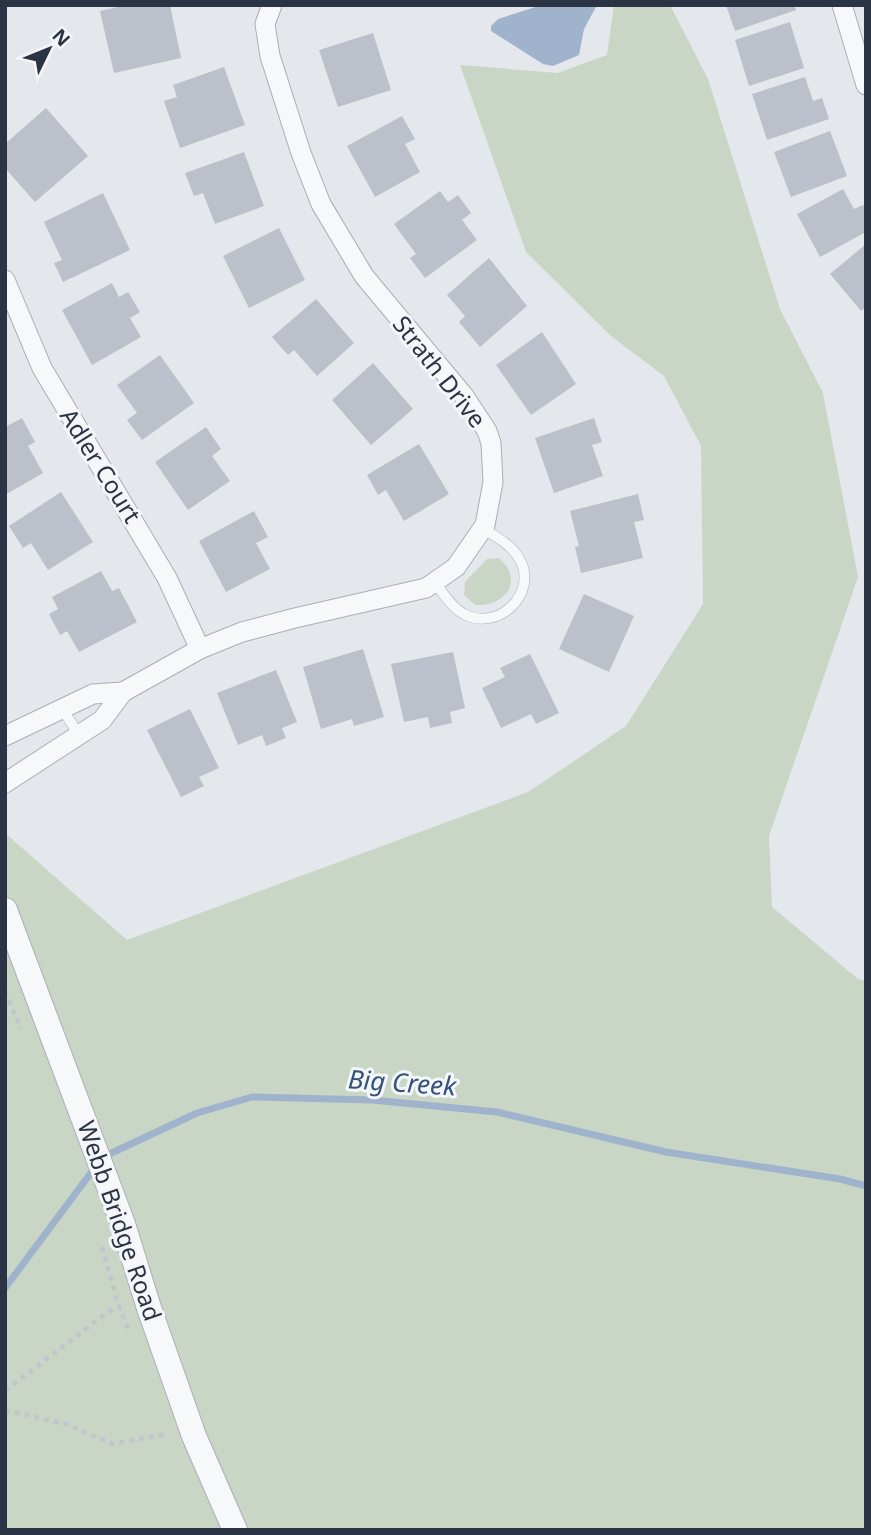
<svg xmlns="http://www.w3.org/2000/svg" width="871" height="1535" font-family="'Noto Sans',sans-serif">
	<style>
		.green { fill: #c9d6c5 }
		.water { fill: #9fb4cc }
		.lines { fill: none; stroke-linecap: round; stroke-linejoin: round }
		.stream { stroke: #9fb4cc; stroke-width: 7 }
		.building { fill: #bbc0ca }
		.service-casing { stroke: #a9aeb7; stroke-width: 11 }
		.minor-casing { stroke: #a9aeb7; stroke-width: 21 }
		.tertiary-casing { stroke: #a9aeb7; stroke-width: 26 }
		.path { stroke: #c2c5cb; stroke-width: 4.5; stroke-dasharray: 5 5; stroke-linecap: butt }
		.service { stroke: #f7f8fa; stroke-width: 10 }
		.minor { stroke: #f7f8fa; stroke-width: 19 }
		.tertiary { stroke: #f7f8fa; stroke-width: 24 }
		.labels { text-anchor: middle; stroke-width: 6; stroke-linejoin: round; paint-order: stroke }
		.street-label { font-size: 24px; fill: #2b3445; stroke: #f4f6f9 }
		.water-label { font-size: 26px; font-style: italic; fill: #34527a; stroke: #f4f6f9 }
	</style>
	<rect width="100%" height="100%" fill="#e4e7ec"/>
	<g class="green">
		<path d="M614,5H670L708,79L780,309L823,393L858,577L769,836L772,907L858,979L866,981V1530H5V833L127,940L528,792L626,726L703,604L701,446L664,376L611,336L526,252L460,65L557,73L607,55Z"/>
		<path d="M499,558C525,581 505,607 475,605L464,595L465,582L487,559Z"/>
	</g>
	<path class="water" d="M542,5H597L584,29L579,55L553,66L543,64L491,31V26L498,19Z"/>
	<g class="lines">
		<g class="stream">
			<path d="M103,1157L197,1113L252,1097L372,1100L497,1112L666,1152L840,1179L866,1186"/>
			<path d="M5,1288L96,1166"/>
		</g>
	</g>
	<g class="building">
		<path d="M127,5H170L181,58L114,73L100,11Z"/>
		<path d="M726,5H794L796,10L735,31Z"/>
		<path d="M790,22L804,68L749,86L735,40Z"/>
		<path d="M373,33L391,90L338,107L319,50Z"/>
		<path d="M224,67L245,125L180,148L164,101L177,97L173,85Z"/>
		<path d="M805,77L813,101L822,98L829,119L767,140L752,94Z"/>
		<path d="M46,108L88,156L35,202L5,168V144Z"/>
		<path d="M402,116L415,139L405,144L420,172L375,197L347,146Z"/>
		<path d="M830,131L847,176L791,197L774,152Z"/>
		<path d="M244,152L264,206L215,224L203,193L194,196L185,173Z"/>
		<path d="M843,189L854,209L863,205L866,210V232L820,257L797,214Z"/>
		<path d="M440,191L448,202L458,195L471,213L462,220L477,240L425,278L410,258L416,254L394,224Z"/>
		<path d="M103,193L130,250L63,282L54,263L62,260L44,222Z"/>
		<path d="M279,228L305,280L249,308L223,256Z"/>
		<path d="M866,244V307L861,311L830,274Z"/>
		<path d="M489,258L527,306L480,347L459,322L465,316L447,295Z"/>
		<path d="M112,283L119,297L128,292L140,312L130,318L141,337L92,365L62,310Z"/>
		<path d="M316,299L354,343L317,376L294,350L288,355L272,337Z"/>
		<path d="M542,332L576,384L531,415L496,365Z"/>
		<path d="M160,355L194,403L142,440L127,420L137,413L117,385Z"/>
		<path d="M373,363L413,409L371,445L332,400Z"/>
		<path d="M22,418L35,442L28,446L43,473L5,495V427Z"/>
		<path d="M594,418L602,442L592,445L603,476L554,493L535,438Z"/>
		<path d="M206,427L221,449L212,456L230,481L188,510L155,462Z"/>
		<path d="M419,444L449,494L404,521L386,490L378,495L367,475Z"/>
		<path d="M61,492L93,542L48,570L31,543L23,548L9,526Z"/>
		<path d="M638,494L644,520L634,522L643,558L581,573L575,547L579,546L570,511Z"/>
		<path d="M254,511L268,537L256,543L270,569L226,592L199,541Z"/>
		<path d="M101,571L112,591L119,588L137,622L79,652L67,631L60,635L49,614L58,609L52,597Z"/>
		<path d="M584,594L634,616L609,672L559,649Z"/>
		<path d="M363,649L384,717L354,726L352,719L321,729L303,667Z"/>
		<path d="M453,652L465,708L450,712L452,723L430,728L428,717L404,722L391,664Z"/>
		<path d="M530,654L559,713L536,724L531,714L501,728L482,688L505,677L500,668Z"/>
		<path d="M276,670L297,722L282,728L286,738L266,746L262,735L238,745L217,693Z"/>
		<path d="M190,709L219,768L199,777L204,786L181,797L147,730Z"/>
	</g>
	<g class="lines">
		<defs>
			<g id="service">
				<path d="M435,583C444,594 452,608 464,614C498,632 538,594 520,560C512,545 497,537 483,529"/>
				<path d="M63,710L79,735"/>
			</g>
			<g id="minor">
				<path d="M842,5L866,85"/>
				<path d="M5,280L42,368L167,578L200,649"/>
				<path d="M5,736L93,694L123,692"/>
				<path d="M5,783L102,720L123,692L200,649L242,632L295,618L426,588L456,567L485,525L493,482L491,443L487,431L464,396L364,276L321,204L301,153L270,56L265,24L272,5"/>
			</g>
			<path id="tertiary" d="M5,910L123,1224L149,1308L194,1436L235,1530"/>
		</defs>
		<use href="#service" class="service-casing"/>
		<use href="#minor" class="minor-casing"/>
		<use href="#tertiary" class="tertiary-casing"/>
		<g class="path">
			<path d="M5,991L21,1029"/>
			<path d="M102,1247L119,1307"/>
			<path d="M5,1391L108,1312L119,1307L129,1330"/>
			<path d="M5,1410L66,1424L113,1444L168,1434"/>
		</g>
		<use href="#service" class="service"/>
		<use href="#minor" class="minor"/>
		<use href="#tertiary" class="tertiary"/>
	</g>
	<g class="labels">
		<g class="street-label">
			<text transform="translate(439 372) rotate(52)" y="8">Strath Drive</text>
			<text transform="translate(100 466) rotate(58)" y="8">Adler Court</text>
			<text transform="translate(119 1221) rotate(71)" y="8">Webb Bridge Road</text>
		</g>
		<g class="water-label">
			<text transform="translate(402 1083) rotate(4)" y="9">Big Creek</text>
		</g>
	</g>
	<rect width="871" height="1535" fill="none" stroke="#2b3445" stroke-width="14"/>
	<g transform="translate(49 49) rotate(47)" stroke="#f4f6f9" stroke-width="5" paint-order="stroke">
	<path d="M0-5L12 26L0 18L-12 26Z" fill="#2b3445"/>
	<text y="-10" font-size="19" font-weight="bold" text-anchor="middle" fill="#2b3445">N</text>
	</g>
</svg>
